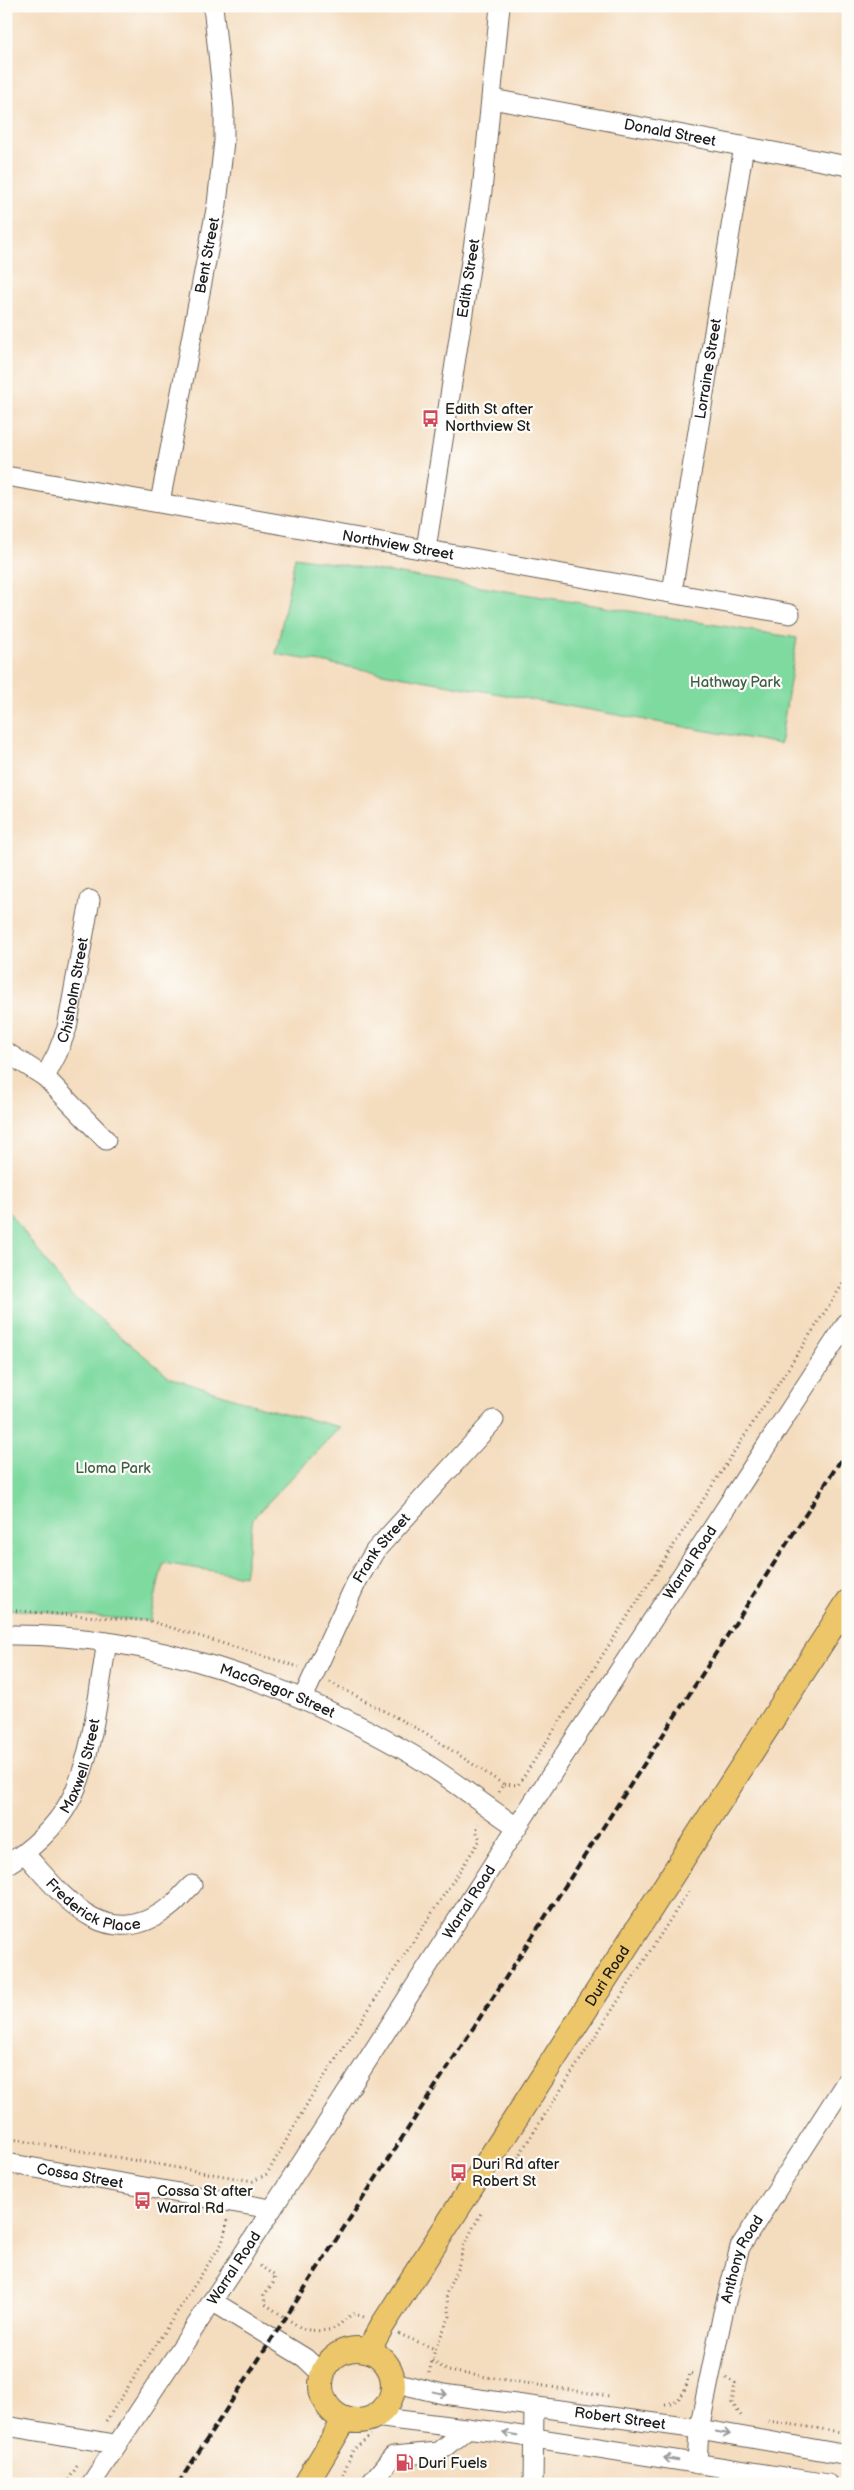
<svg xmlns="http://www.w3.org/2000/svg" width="854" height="2490" font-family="'Balsamiq Sans',sans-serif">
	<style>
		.green { fill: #7fdaa0; stroke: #4e7b5e }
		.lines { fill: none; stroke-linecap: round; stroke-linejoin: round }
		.minor-casing { stroke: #685f55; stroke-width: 21 }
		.major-casing { stroke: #685f55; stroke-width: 26 }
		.path { stroke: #685f55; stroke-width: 3; stroke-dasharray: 1 4; stroke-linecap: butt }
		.minor { stroke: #fff; stroke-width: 19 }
		.major { stroke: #ecc669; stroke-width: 24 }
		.rail { stroke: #1c1c1c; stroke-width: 4; stroke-dasharray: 8 4; stroke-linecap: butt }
		.oneway { stroke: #999 }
		.labels { text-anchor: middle; stroke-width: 4.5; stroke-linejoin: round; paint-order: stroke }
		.street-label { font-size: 15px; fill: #1c1c1c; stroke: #fdfcf7 }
		.poi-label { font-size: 15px; fill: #1c1c1c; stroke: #fdfcf7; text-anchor: start }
		.park-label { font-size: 15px; fill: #3f5e4a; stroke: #fdfcf7 }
	</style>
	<rect width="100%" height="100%" fill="#fdfcf7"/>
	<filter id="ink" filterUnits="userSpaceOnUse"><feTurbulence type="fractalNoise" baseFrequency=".02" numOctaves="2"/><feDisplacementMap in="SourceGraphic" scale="10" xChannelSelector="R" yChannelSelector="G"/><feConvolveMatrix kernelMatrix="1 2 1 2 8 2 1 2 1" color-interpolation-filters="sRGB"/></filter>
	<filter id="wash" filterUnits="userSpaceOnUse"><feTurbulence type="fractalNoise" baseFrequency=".0096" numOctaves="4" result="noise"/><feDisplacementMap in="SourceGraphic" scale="20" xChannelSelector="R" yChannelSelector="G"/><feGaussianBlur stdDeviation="1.12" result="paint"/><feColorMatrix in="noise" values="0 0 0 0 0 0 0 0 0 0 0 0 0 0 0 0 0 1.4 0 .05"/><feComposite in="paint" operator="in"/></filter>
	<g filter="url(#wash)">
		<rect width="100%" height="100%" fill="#f4dcbe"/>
		<g class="green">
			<path d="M295,557L797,638L780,744L276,654Z"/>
			<path d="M6,1208L72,1296L171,1378L264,1408L340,1427L253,1518L244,1576L163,1563L150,1621L6,1609Z"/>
		</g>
	</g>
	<g filter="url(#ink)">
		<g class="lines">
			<defs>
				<g id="minor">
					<path id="s1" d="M492,99L848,166"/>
					<path id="s2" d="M6,476L790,614"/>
					<path id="s3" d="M160,502L217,204L224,141V109L213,6"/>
					<path id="s4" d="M426,549L482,191L500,6"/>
					<path id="s5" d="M672,592L744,146"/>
					<path d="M6,1052L45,1077L106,1140"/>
					<path id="s6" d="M45,1077L57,1054L67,1028L90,900"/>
					<path id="s7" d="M6,1635C149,1633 289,1683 411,1754C448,1776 482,1804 517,1827"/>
					<path id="s8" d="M303,1698L357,1581L375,1551L494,1420"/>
					<path id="s9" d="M25,1854C63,1896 103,1952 164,1911C175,1905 183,1893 192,1885"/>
					<path id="s10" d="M6,1865C31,1850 56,1827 70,1801C92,1761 99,1688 107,1642"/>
					<path id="s11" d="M6,2163L271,2209"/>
					<path d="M212,2301L305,2358L323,2375"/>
					<path id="s12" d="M393,2382L443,2394L699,2429L848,2455"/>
					<path d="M374,2417L490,2431L828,2484"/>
					<path d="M6,2426L115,2444"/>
					<path id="s13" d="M697,2464L699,2429L723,2313L740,2247L848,2079"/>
					<path id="s14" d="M91,2484L242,2256L517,1827L848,1321"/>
					<path d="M370,2484L393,2456L439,2452L468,2428"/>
					<path d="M533,2484L534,2407"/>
				</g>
				<g id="major">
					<circle cx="357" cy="2385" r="36"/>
					<path id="s15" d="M368,2351L382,2326L848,1602"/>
					<path d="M306,2484L345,2419"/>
				</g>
			</defs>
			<use href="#minor" class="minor-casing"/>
			<use href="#major" class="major-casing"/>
			<g class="path">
				<path d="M6,1610L150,1621L299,1667"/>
				<path d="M330,1682L427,1734L503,1784"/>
				<path d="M499,1792L503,1784L518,1785L534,1761L848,1276"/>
				<path d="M6,2138L253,2181L267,2174L311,2097L480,1840L476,1830L479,1824"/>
				<path d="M512,2166L688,1892"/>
				<path d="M260,2266L275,2276L273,2283L264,2295L265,2304L301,2328C309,2331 327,2332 334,2328C342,2324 346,2317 354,2314L364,2317"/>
				<path d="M399,2334L435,2349"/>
				<path d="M432,2361L448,2371L609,2396"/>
				<path d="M429,2373L435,2349L450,2316L446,2294L458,2267L465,2243L481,2213"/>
				<path d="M726,2378L735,2383L732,2403L742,2417"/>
				<path d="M665,2404C683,2402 686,2389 689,2373L693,2374"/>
				<path d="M106,2421L222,2243L228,2220"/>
				<path d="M768,2421L848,2433"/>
				<path d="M66,2484L79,2463"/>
				<path d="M339,2484L353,2450L371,2435"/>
			</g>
			<use href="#minor" class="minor"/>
			<use href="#major" class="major"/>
			<path class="rail" d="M178,2484L848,1449"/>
		</g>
		<defs><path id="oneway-shaft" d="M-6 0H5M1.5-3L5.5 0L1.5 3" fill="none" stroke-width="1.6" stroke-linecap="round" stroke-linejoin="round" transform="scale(1.25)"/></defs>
		<g class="oneway">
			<use href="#oneway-shaft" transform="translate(440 2393) rotate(12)"/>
			<use href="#oneway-shaft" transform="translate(723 2433) rotate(11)"/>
			<use href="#oneway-shaft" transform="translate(510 2434) rotate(-171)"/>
			<use href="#oneway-shaft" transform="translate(671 2459) rotate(-171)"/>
		</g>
	</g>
	<defs>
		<symbol id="bus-bare" viewBox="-9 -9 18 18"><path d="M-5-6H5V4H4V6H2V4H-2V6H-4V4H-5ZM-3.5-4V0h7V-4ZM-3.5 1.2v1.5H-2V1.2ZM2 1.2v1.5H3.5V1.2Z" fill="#d1495b" stroke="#fdfcf7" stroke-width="2.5" paint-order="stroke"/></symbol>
		<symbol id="fuel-bare" viewBox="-9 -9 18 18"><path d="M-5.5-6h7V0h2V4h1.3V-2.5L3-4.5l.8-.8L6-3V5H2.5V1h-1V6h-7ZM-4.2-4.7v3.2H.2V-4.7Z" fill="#d1495b" stroke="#fdfcf7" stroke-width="2.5" paint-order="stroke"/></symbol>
	</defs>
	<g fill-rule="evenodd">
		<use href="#bus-bare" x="418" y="406" width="25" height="25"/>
		<use href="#bus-bare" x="446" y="2160" width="25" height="25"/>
		<use href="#bus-bare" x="130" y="2188" width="25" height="25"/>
		<use href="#fuel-bare" x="392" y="2450" width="25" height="25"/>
	</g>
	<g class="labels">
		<g class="street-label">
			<text dy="5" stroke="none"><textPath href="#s1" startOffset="181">Donald Street</textPath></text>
			<text dy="5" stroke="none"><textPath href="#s3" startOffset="251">Bent Street</textPath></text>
			<text dy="5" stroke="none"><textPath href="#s4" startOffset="274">Edith Street</textPath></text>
			<text dy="5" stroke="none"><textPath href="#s5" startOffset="226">Lorraine Street</textPath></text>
			<text dy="5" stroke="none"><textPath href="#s2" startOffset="398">Northview Street</textPath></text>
			<text dy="5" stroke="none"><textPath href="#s6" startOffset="92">Chisholm Street</textPath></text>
			<text dy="5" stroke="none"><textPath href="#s8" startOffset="170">Frank Street</textPath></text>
			<text dy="5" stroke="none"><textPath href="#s14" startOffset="1099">Warral Road</textPath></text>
			<text dy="5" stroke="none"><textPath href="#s7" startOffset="279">MacGregor Street</textPath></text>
			<text dy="5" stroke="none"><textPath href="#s10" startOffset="128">Maxwell Street</textPath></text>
			<text dy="5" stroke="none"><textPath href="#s9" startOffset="89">Frederick Place</textPath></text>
			<text dy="5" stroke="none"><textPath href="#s14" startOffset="694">Warral Road</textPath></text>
			<text dy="5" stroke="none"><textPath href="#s15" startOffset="445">Duri Road</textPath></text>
			<text dy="5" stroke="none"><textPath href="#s11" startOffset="75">Cossa Street</textPath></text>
			<text dy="5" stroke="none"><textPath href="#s13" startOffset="211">Anthony Road</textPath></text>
			<text dy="5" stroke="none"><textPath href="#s14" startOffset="259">Warral Road</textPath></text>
			<text dy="5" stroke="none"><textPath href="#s12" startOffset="230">Robert Street</textPath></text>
		</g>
		<g class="poi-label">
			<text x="445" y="414">Edith St after<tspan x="445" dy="17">Northview St</tspan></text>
			<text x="472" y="2169">Duri Rd after<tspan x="472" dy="17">Robert St</tspan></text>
			<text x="157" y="2196">Cossa St after<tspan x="157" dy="17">Warral Rd</tspan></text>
			<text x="418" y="2468">Duri Fuels</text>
		</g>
		<g class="park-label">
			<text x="735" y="687">Hathway Park</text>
			<text x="113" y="1473">Lloma Park</text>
		</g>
	</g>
	<rect width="854" height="2490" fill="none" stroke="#fdfcf7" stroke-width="25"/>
</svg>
